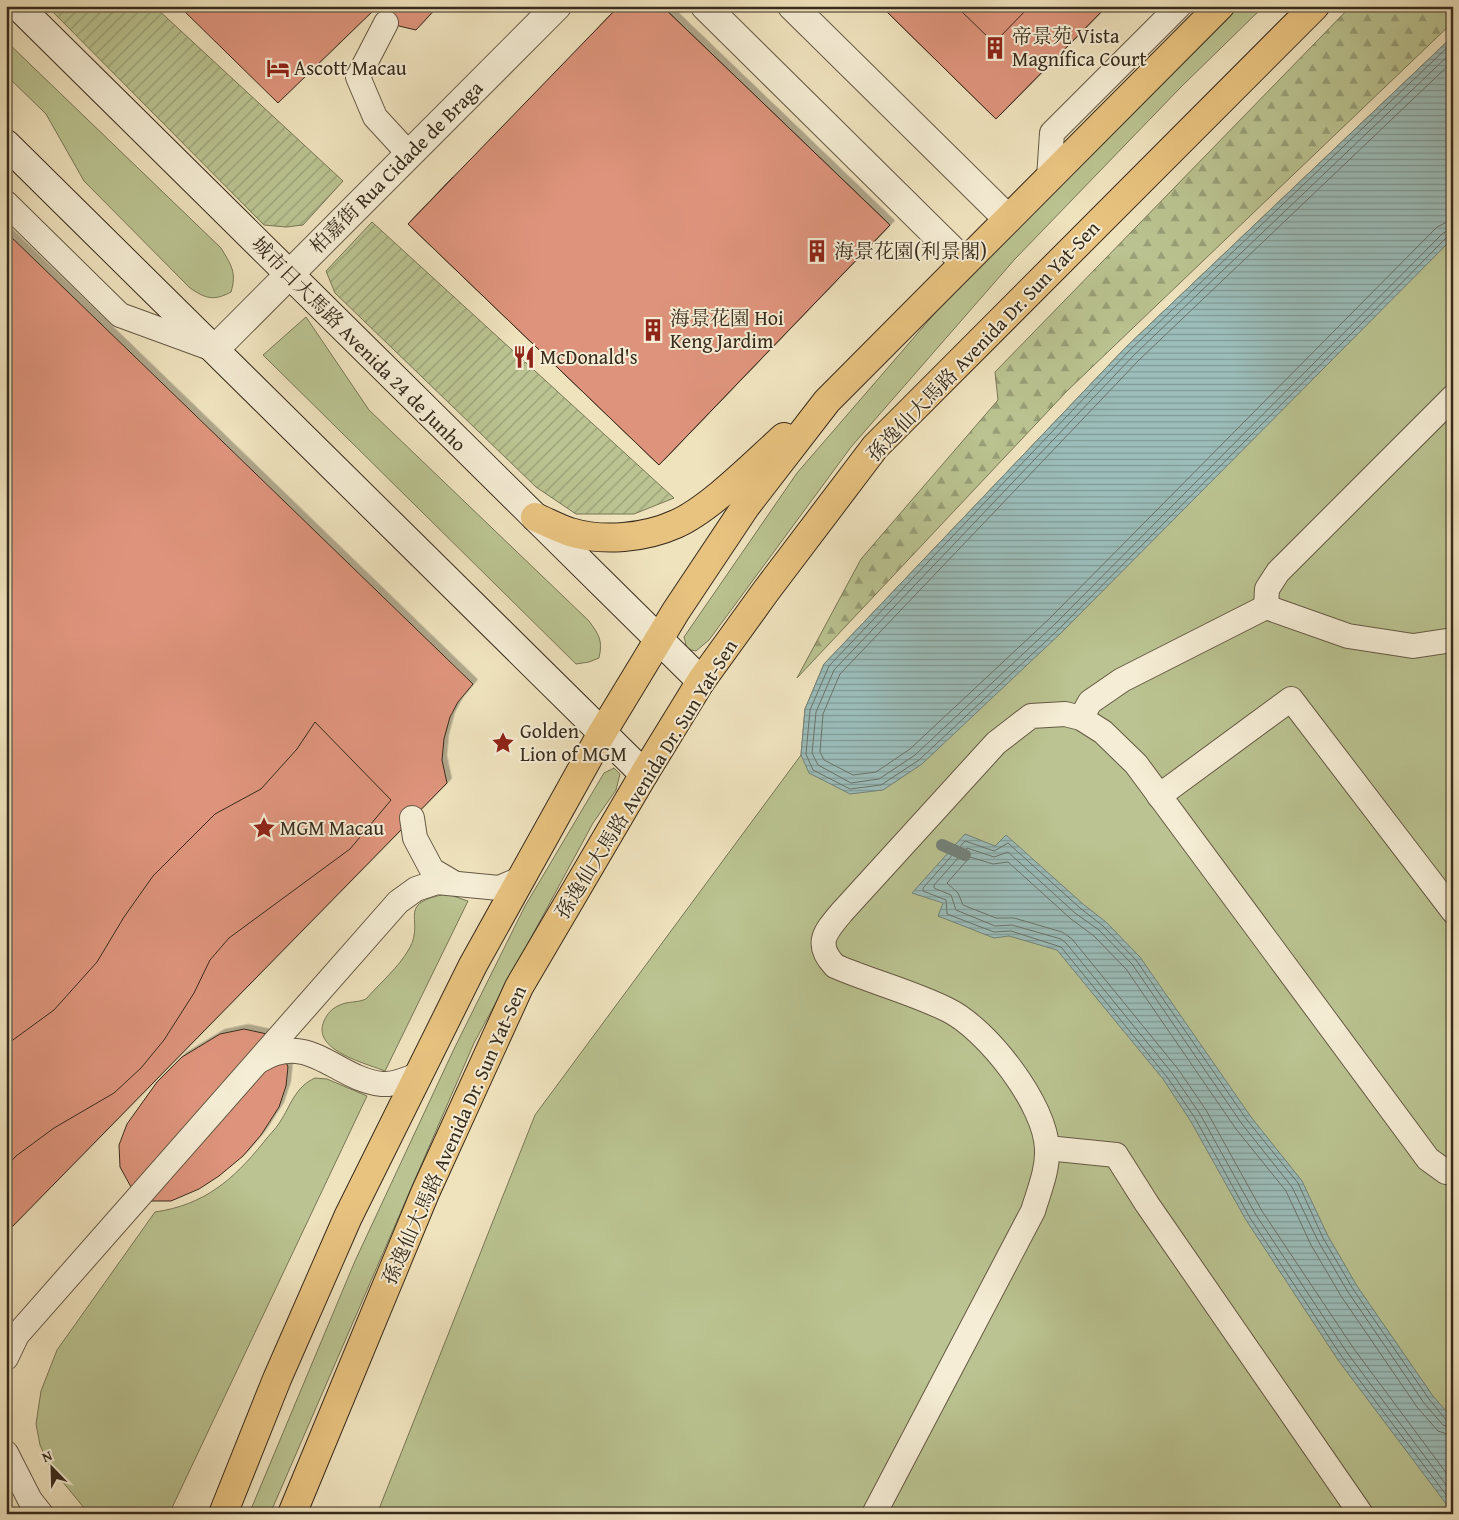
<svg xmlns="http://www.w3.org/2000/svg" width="1459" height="1520" font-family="'Gentium Book Plus','Noto Serif SC',serif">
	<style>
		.green { fill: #bac391; stroke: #787756 }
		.forest { fill: url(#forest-firs); stroke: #787756 }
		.garden { fill: url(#garden-furrows); stroke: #787756 }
		.water { fill: url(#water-rules); stroke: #74837b }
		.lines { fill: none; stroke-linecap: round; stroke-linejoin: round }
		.shore { stroke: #6a746b; stroke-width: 1 }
		.stream { stroke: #74837b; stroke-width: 12 }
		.building { fill: #de947c; stroke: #372b1c; filter: url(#shadow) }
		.service-casing { stroke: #655944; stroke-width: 26 }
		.minor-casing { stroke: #655944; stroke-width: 30 }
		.secondary-casing { stroke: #372b1c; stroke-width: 30 }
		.primary-casing { stroke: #372b1c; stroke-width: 30 }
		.service { stroke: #f5edd5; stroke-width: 24 }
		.minor { stroke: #f5edd5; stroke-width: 28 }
		.secondary { stroke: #f5edd5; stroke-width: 28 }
		.primary { stroke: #e8c27f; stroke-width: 28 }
		.labels { text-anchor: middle; stroke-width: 4; stroke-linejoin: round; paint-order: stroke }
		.poi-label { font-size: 20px; fill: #372b1c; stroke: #f5edd5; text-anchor: start }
		.street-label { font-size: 20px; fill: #372b1c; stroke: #f5edd5 }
	</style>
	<defs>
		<pattern id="forest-firs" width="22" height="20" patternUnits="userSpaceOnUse" patternTransform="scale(1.25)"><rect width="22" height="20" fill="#bac391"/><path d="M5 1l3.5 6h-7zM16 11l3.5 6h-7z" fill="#989f76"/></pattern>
		<pattern id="garden-furrows" width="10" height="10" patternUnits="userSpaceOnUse" patternTransform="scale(1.25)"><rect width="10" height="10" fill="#bac391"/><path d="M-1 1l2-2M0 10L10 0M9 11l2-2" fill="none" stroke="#989f76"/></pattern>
		<pattern id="water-rules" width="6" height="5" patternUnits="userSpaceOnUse" patternTransform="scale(1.25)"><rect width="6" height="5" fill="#9cbdba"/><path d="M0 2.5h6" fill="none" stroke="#809a96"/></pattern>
		<filter id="shadow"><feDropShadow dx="4.5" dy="-4.5" stdDeviation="0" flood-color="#0004"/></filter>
	</defs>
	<rect width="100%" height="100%" fill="#efe3be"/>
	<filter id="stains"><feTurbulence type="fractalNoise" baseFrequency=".004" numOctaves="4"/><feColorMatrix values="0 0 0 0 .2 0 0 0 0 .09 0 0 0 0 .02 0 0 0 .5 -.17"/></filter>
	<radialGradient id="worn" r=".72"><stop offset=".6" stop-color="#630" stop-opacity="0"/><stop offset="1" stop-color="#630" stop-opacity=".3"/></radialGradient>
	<g class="green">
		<path d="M1227,6H1264L1181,87L1015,259L851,447L709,640L696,651L687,649L684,637L797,473L1024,210Z"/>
		<path d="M1453,36V1514H377L535,1115L801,755L805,709L824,664L1126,347Z"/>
		<path d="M6,41L221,248C231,265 237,272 231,292C214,301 206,299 190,288L84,181L46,114L6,75Z"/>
		<path d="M306,317L369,410L589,621C599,635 603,640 599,658L589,662L576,664L263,355Z"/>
		<path d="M614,768L620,774L616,790L593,823L474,1043L270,1514H249L355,1261L454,1049L525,906L604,773Z"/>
		<path d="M447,894L468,901L385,1071C365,1063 311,1050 324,1021C327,1014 332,1008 340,1005C348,1001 357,1003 366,999C380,983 399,967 409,949C426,920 394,903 447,894Z"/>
		<path d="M315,1078L327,1079L367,1096L169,1514H89L49,1465L40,1445L36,1424L41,1391L57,1350L155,1212C204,1205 233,1180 263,1143C268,1136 275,1130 280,1122C291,1105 295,1087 315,1078Z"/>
	</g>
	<path class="forest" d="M1351,6H1453V22L1067,391L797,678L861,559L998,400L995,372Z"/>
	<g class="garden">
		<path d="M47,6H154L343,181L303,225L286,227L264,225Z"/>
		<path d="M372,222L674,498L634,514H576L536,487L335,293L326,271Z"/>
	</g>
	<g class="water">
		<path d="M1453,36V238L1062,632L922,764L883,790L850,794L809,773L801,755L805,709L824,664L1126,347Z"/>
		<path d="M965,834L995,846L1006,835L1083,904L1106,922L1140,957L1251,1117L1302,1181L1328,1236L1357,1286L1433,1396L1453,1419V1513L1338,1360L1246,1220L1190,1120L1163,1079L1057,950L1009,936L994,938L938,916L943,903L912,893Z"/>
	</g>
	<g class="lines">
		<g class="shore">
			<path d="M1453,42L1129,351L829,666L810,710L806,754L813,770L850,789L881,785L919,760L1059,629L1447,237L1453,235"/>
			<path d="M1453,51L1134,355L834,670L816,712L812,753L818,765L851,783L879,779L915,755L1055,624L1443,233L1453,229"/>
			<path d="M1453,61L1139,360L840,674L823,714L820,752L824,760L853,775L876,772L910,749L1049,619L1437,227L1445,223L1453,221"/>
			<path d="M1453,1422L1447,1421L1429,1399L1353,1289L1323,1238L1298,1183L1247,1120L1136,960L1103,926L1080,908L1008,843L994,851L965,841L923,888V891L946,900L947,914L994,932L1011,931L1061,947L1167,1077L1195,1118L1250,1218L1342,1357L1453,1504"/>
			<path d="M1453,1428L1443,1425L1424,1403L1348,1292L1318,1241L1292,1187L1242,1124L1132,964L1099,930L1075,913L1008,852L994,857L967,848L934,885V888L951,895L956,910L995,926L1012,925L1061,939L1066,943L1172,1073L1200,1114L1256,1215L1348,1354L1453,1494"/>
			<path d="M1453,1436L1438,1431L1417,1407L1341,1296L1311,1245L1286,1191L1236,1129L1126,969L1094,936L1071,919L1008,862L993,864L970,857L947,883L958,893L963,905L996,918H1014L1062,932L1072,939L1178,1069L1206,1110L1262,1211L1354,1349L1453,1482"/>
		</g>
		<path class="stream" d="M942,845L965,855"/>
	</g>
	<g class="building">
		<path d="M179,6H378L278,103Z"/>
		<path d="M382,6H438L416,30L386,23Z"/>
		<path d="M619,6H662L890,225L659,465L408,224L453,177L577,295L594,277L614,280L644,304L648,325L625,350L654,376L797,220L771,196L762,206L745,201L715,179L705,160L719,145L597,29Z"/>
		<path d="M619,6H662L890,225L659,465L408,224Z"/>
		<path d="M881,6H1107L996,119Z"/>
		<path d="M881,6H956L994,43L1030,6H1107L996,119Z"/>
		<path d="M6,232L473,684L458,702L450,717L444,739L442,760L447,783L6,1233Z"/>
		<path d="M315,722L391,800L350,849L229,938L210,960L194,993L164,1040L141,1068L114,1093L54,1128L16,1156L6,1167V1045L54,1010L97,962L124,917L153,876L215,814L261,789L297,749Z"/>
		<path d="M244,1029L267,1034L280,1047L288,1067L286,1086L279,1107L261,1135L243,1156L219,1176L199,1189L171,1201H149L131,1187L120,1167L119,1145L127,1124L157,1082L182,1057L220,1034Z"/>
	</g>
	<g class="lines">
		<defs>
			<g id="service">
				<path d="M386,23L358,77L375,117L409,154"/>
				<path d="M1049,178L1052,133L1179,6"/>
				<path d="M6,203L120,315L213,349"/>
				<path d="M1266,607L1267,589L1278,572L1453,397"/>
				<path d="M1081,718L1090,702L1122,680L1266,607L1348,636L1413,646L1453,640"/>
				<path d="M1159,796L1291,699L1453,911"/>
				<path d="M412,818L415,838L432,870L454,883"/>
				<path d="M259,1061C310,1030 335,1079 382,1084C394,1085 408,1079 419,1074"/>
				<path d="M1047,1148L1116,1155L1147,1204L1361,1514"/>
				<path d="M6,1358L17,1335L398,902L416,889L437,882L499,888L520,879"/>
				<path d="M6,1453L30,1500L41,1514"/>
				<path d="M874,1514L1033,1211C1039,1191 1048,1170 1047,1149C1046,1105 987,1029 948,1010C912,992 872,982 835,966C814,944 825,932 842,912L996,743L1031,716L1065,714L1081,718L1103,732L1136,764L1428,1159L1446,1172L1453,1171"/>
			</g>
			<g id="minor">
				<path d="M705,6L964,262"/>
				<path d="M792,6L1008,219"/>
				<path d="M215,349L557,6"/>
			</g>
			<g id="secondary">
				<path d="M18,6L701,681"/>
				<path d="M6,144L644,774"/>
			</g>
			<g id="primary">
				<path d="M535,517C547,522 558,528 570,532C603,542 645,538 676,524C710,509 755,463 784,437"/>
				<path d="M223,1514L277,1379L348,1217L473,965L602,733L676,611L746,506L827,401L1220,6"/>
				<path d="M292,1514L425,1193L519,987L644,774L701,681L766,591L875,447L1315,6"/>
			</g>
		</defs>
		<use href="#service" class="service-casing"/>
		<use href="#minor" class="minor-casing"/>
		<use href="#secondary" class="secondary-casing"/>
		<use href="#primary" class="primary-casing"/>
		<use href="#service" class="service"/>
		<use href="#minor" class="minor"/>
		<use href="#secondary" class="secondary"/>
		<use href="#primary" class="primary"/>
	</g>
	<defs>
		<symbol id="building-bare" viewBox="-9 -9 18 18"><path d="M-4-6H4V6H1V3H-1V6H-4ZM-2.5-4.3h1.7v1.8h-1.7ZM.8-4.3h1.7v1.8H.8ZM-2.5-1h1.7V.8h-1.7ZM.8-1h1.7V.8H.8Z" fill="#8f2418" stroke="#f5edd5" stroke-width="2.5" paint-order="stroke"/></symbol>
		<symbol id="hotel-bare" viewBox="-9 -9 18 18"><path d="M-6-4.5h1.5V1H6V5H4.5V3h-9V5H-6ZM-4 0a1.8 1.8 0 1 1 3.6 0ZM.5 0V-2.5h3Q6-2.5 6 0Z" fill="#8f2418" stroke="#f5edd5" stroke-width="2.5" paint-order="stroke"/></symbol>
		<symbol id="restaurant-bare" viewBox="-9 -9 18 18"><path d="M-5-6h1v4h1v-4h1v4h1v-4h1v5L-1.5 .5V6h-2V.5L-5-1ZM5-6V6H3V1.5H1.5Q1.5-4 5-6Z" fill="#8f2418" stroke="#f5edd5" stroke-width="2.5" paint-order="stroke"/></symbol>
		<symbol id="sight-bare" viewBox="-9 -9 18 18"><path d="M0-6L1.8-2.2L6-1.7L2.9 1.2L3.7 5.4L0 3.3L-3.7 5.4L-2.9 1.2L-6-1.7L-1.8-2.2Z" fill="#8f2418" stroke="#f5edd5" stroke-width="2.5" paint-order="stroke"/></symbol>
	</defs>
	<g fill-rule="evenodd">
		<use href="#building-bare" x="979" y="32" width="32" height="32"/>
		<use href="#hotel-bare" x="262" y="52" width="32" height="32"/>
		<use href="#building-bare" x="801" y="235" width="32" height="32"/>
		<use href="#building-bare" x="637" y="314" width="32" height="32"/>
		<use href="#restaurant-bare" x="508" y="341" width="32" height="32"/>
		<use href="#sight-bare" x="487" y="727" width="32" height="32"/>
		<use href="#sight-bare" x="248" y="812" width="32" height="32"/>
	</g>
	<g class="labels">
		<g class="poi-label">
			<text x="1012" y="43">帝景苑 Vista<tspan x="1012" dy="23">Magnífica Court</tspan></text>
			<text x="294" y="75">Ascott Macau</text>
			<text x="834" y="258">海景花園(利景閣)</text>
			<text x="670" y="325">海景花園 Hoi<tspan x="670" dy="23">Keng Jardim</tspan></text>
			<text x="540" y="364">McDonald's</text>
			<text x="520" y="738">Golden<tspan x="520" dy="23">Lion of MGM</tspan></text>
			<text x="280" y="835">MGM Macau</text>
		</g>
		<g class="street-label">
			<text transform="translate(396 167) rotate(-45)" y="7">柏嘉街 Rua Cidade de Braga</text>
			<text transform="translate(983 341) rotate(-46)" y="7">孫逸仙大馬路 Avenida Dr. Sun Yat-Sen</text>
			<text transform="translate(359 344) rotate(45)" y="7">城市日大馬路 Avenida 24 de Junho</text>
			<text transform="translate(646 779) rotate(-58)" y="7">孫逸仙大馬路 Avenida Dr. Sun Yat-Sen</text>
			<text transform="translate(454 1135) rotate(-66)" y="7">孫逸仙大馬路 Avenida Dr. Sun Yat-Sen</text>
		</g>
	</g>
	<rect width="1459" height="1520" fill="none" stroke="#efe3be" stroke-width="25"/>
	<rect x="8" y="8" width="1444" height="1505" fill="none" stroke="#372b1c" stroke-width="2.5"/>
	<rect x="12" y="12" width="1434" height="1495" fill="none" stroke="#372b1c"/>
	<g transform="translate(52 1468) rotate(337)" stroke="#f5edd5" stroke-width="4" paint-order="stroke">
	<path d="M0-4L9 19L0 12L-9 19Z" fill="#372b1c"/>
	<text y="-8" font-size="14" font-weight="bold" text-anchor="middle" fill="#372b1c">N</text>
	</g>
	<rect width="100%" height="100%" filter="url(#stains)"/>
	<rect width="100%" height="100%" fill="url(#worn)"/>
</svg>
